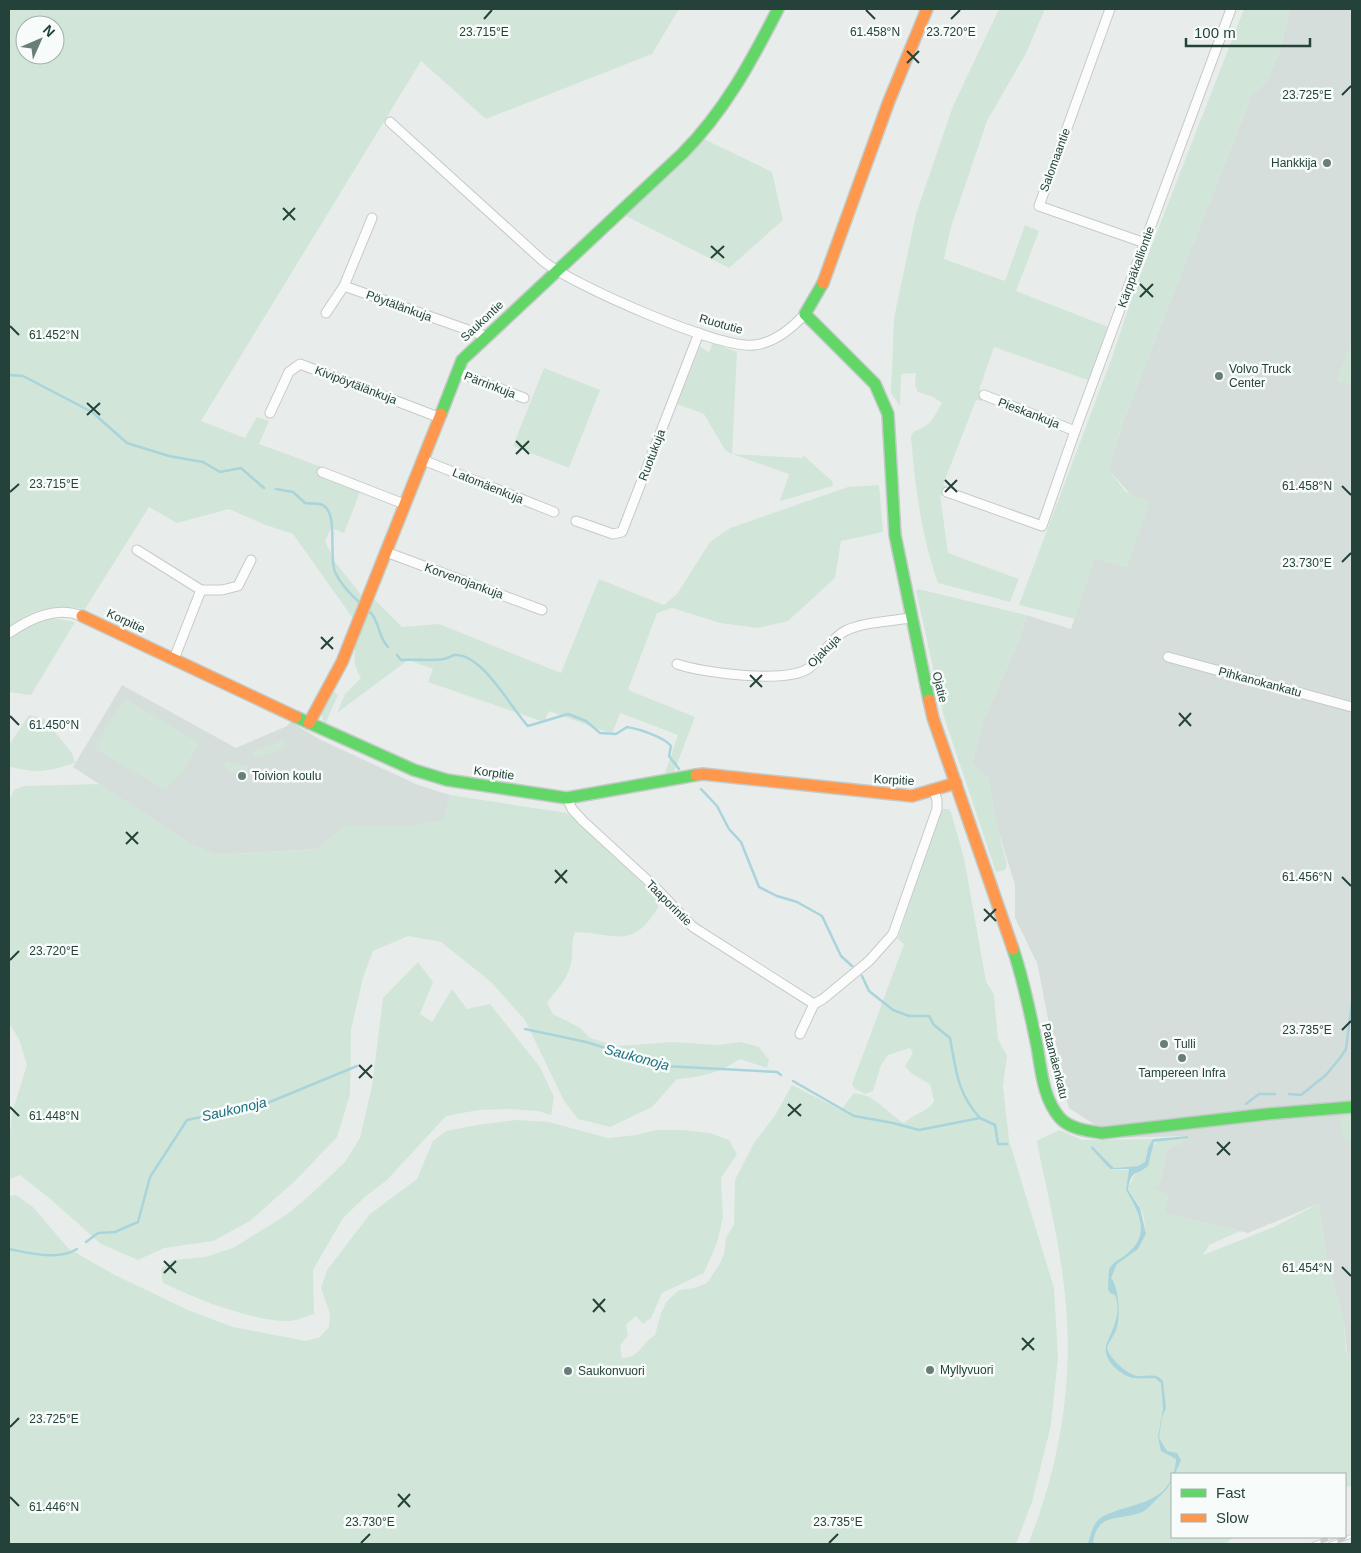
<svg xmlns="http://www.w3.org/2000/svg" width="1361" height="1553" font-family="Helvetica,sans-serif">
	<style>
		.built { fill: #d6dedb }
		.green { fill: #d1e6d8; fill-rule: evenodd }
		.water { fill: #a9d4db }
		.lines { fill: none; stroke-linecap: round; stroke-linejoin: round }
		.stream { stroke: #a9d4db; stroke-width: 2.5 }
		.street-casing { stroke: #c5cac8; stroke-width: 11 }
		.fast-casing { stroke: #c3cbc8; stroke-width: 14 }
		.slow-casing { stroke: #c3cbc8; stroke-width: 14 }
		.street { stroke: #fcfcfc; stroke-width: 9 }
		.fast { stroke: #63d668; stroke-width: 11 }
		.slow { stroke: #ff974d; stroke-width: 11 }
		.rail-casing { stroke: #c9cdcc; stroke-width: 4.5 }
		.rail { stroke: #f7fbf9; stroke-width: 2.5; stroke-dasharray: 8; stroke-linecap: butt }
		.ticks { fill: none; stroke: #24423a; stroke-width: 2 }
		.poi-dot { fill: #697e78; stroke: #f7fbf9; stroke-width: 2 }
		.labels { text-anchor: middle; stroke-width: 5; stroke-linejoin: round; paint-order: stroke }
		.street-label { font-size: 12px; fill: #24423a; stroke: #f7fbf9 }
		.poi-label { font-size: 12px; fill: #24423a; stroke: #f7fbf9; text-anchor: start }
		.water-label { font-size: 14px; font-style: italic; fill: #1c6f80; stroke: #f7fbf9 }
		.ticks-label { font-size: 12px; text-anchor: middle; fill: #24423a; stroke: #f7fbf9; stroke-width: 5; stroke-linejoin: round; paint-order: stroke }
	</style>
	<rect width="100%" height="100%" fill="#e8edeb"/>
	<g class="built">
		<path d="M1290,9H1352V1357L1347,1352L1344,1323L1327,1260L1318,1204L1248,1233L1165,1214L1153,1190L1162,1176L1166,1150L1172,1146L1181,1144L1183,1138L1188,1136L1115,1138L1069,1108L1061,1084L1037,963L1015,918V885L997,827L988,778L972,764L983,721L1020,638L1026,615L1071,629L1094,558L1127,567L1130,494L1108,469L1125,416L1252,94L1266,82L1278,55Z"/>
		<path d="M122,685L236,748L287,726L291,722L319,739L418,785L450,795L444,820L415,826H345L318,849L214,855L187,842L73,767Z"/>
	</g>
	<g class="green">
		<path d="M9,9H679L652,54L486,119L421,61L201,421L245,438L257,417L269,421L259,444L322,467L320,477L360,492L344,533L331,528L325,541L335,562L362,596L354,620L293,534L263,524L229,509L177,523L149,507L85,609C53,605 36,607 9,627ZM25,25H55V55H25Z"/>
		<path d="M999,9H1045L1026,53L987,121L951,227L944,259L1005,281L1025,225L1039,231L1016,291L1111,328L1088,380L994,347L979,390L984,392L981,401L976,400L943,485L947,487L944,496L940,495L948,553L1019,579L1010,602L938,583C921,535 915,487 911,436L914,431C930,427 934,417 942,403L933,397L918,392L915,385L916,373L901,374L900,406L891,393L894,318L916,214L953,106Z"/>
		<path d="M1244,9H1290L1278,55L1266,82L1252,94L1125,416L1108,469L1126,492L1150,502L1127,567L1094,558L1075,619L1019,605L1111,360L1134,291Z"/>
		<path d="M704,139L772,172L783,220L729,268L624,215Z"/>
		<path d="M1352,340V385L1337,380Z"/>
		<path d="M713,343L737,352L732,454L725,450L704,414L677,404L700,347L709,352Z"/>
		<path d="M544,368L600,390L569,468L513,446Z"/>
		<path d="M732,454L803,458V455L832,481L833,486L780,501L789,474Z"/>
		<path d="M879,485L883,532L841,541L835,578L788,621L758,628L720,623L672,608L657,613L628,690L695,717L674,772L665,773L678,735L620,713L612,734L549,711L544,722L428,682L433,669L408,660L337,713L345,694L361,678C344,653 364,624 374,599L402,627L439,624L561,673L599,579L664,605L677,594L710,542L730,528L848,487Z"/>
		<path d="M918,589L1026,615L1020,638L983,721L972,764L988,778L997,827L1007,864L1005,870L996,872L944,717L916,591Z"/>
		<path d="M52,618L75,622L31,695L9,692V639L26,627Z"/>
		<path d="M334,692L338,695L325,724L320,712Z"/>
		<path d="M125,699L199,743L185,768L165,790L96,749L97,743Z"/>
		<path d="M29,715L44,719L72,753L75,763C50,771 37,774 12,767L9,769V745Z"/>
		<path d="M284,740L287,747L255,759L252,752Z"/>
		<path d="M226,762L249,766L247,772C238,774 230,773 224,765Z"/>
		<path d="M99,784L187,842L214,855L318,849L345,826H415L443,820L450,795L567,813L653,893L659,906C632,950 619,934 575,932C571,942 573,949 572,959C567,983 559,985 547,1003L553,1014L579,1027L590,1038L617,1046L672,1042L718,1045L741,1042L759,1047L769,1060L767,1068L740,1059C720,1073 701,1077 677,1079L652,1107L610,1127L578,1119L564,1101L525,1020L491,982L441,942L408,936L373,951L363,978L351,1030L350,1095L337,1137L295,1181L250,1221L213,1241L164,1248L138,1260L101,1244L49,1198L20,1175L9,1179V1142L12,1113L27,1065L19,1039L9,1023V801L14,790L24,786Z"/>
		<path d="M941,809H949L951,812L964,858L986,981L994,995L998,1039L1007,1056L1003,1086L1009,1140L1054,1288L1058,1357L1051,1425L1032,1502L1016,1544H9V1196L16,1195L33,1207L69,1249L115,1275L190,1311L233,1327L306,1341L320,1337L329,1327L330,1314L321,1288L327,1270L370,1214L417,1179L433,1141L446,1131L477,1125L516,1120L549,1122L608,1138L636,1135L656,1130H684L710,1133L729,1140L737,1154L721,1178L723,1217L717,1243L704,1273L662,1293L651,1318L643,1324L636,1316L626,1325L628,1335L620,1346L622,1358C638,1359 642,1343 655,1335L661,1313L667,1301L679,1290L694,1288L707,1283L719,1265L724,1254L726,1238L734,1224L735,1180L754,1143L776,1114L792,1085L841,1110L853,1094C874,1092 887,1114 904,1123C914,1113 927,1113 934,1101L930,1084L912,1074L905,1066L913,1053L910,1048L888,1055L881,1065L873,1091L865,1094L855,1089L852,1084L900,955L904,944L898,939Z"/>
		<path d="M418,962L433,982L420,1014L432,1022L452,989L467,1009L490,1004L540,1067L554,1097L551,1115L538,1111L509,1109L479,1110L446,1116L387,1180L366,1196L343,1218L313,1270L314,1314C306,1316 297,1321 288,1321C255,1322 193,1298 163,1283L161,1269L173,1260L205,1257L233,1248L286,1215L309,1196L345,1162L360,1138L372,1086L383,998Z"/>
		<path d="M1352,1115V1139H1343L1340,1118Z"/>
		<path d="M1060,1130L1082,1140L1154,1139L1148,1148L1145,1162L1138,1166L1114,1168L1092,1146L1110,1169L1130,1170L1126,1189C1137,1212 1150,1227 1131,1250L1136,1251C1148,1237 1147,1217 1137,1202C1134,1197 1129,1195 1128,1188L1136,1172L1145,1169C1156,1137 1149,1142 1183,1138L1181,1144L1172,1146L1166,1150L1162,1176L1154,1189L1169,1195L1165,1214L1240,1231L1209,1245L1203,1255L1274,1227L1318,1204L1327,1260L1344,1323L1346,1352L1352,1357V1486L1345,1487V1474H1172V1537L1232,1538L1225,1544H1028C1060,1466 1074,1380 1065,1295C1060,1244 1047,1193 1037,1142L1038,1140Z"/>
	</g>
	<path class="water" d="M1188,1136V1138L1154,1142L1148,1166C1136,1177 1132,1167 1128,1190L1140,1208L1146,1234L1138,1249L1117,1264L1111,1278C1119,1287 1121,1318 1116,1330C1114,1336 1109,1341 1107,1348C1109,1358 1127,1374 1137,1376C1147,1377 1156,1372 1163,1381L1166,1408L1162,1417L1159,1438L1167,1451L1177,1453L1181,1460L1175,1474H1172C1172,1485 1166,1490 1159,1497C1153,1502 1149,1509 1142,1512C1118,1522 1097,1511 1093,1544H1088C1090,1536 1093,1522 1102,1517C1131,1501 1173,1507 1176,1459L1161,1451L1158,1437L1163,1409L1161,1383L1155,1378C1149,1378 1142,1379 1135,1378C1122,1377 1100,1359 1107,1343C1113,1327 1122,1314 1115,1295L1110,1293L1108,1289L1109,1269C1114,1261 1121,1259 1127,1254C1151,1233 1139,1213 1126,1190L1129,1169H1110L1091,1148L1092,1146L1114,1168L1138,1166L1145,1162L1148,1148L1153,1139Z"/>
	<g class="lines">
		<g class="stream">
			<path d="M9,375L23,376L92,412L127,443L169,456L203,462L220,472L241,468L264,488"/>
			<path d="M276,489L293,492L305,503C310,504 316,503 320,504C340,509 328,555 335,572C340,583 350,594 359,602"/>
			<path d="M370,612C380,622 378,637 388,647"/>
			<path d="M397,655L401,660C415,659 430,661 444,659C447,659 451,656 454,655C482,652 511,709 528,726L568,714L586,721L600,733L616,734L627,727C639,729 664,737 671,746L669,756L679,769"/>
			<path d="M701,789L717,806L729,829L741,842L759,887L777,896L797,902L822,916L841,956L852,966"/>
			<path d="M862,976L869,991L893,1010L909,1016H929L934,1025L950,1038C956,1070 957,1093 980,1118"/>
			<path d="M525,1029L586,1042L664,1066L777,1072L781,1075"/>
			<path d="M793,1081L854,1116L893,1123L919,1130L980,1118L995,1125L998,1144H1007"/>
			<path d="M1289,1094L1301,1095L1326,1075L1340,1058L1346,1049L1352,1002"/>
			<path d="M1246,1104L1259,1094H1275"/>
			<path d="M86,1242L98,1233L115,1232L138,1222L150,1177L187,1120L265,1104L357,1066"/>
			<path d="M9,1249C30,1253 58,1261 77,1249"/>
		</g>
		<defs>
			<g id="street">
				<path d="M1110,9L1039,206L1145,243"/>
				<path d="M390,122L543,261C573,285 718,349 754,345C775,343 792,328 805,314"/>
				<path d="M344,286L372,218"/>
				<path d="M326,313L344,286L485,336"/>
				<path d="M457,372L524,398"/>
				<path d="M984,395L1075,431"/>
				<path d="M270,413L289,372L300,364L438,417"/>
				<path d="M423,460L554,512"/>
				<path d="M322,472L404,504"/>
				<path d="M947,492L1042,526L1075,431L1231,9"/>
				<path d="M576,521L613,534L622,532L699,333"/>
				<path d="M137,550L201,590L174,659"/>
				<path d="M386,552L542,610"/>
				<path d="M201,590H222L238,586L251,560"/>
				<path d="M9,633C31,618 56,606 82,616"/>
				<path d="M1168,657L1352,707"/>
				<path d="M677,664C702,673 787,684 809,668C823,657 830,638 847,630C866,622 890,621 911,618"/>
				<path d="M567,798L572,809L583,821L656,888L693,927L814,1004"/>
				<path d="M800,1034L814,1004L823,999L869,961L893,934L937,809V800L934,791"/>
			</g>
			<g id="fast">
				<path d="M823,283L805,314L875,384L888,414L895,535L929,700"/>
				<path d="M441,414L462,360L682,154C724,112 751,62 778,9"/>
				<path d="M296,717L414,770L447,780L567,798L696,775"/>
				<path d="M1013,949C1024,981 1030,1013 1037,1046C1041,1069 1043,1099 1060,1118C1070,1129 1088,1131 1102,1133L1267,1114L1352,1107"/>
			</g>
			<g id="slow">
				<path d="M823,283L889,101L927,9"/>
				<path d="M82,616L296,717"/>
				<path d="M929,700L933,718L1013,949"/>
				<path d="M309,723L342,662L441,414"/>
				<path d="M696,775L703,774L912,796L956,783"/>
			</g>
		</defs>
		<use href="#street" class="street-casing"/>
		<use href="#fast" class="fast-casing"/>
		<use href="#slow" class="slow-casing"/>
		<use href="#street" class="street"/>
		<use href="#fast" class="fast"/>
		<use href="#slow" class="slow"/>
		<defs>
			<g id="rail">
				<path d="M1313,1544L1333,1537"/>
				<path d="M1330,1544L1352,1536"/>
			</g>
		</defs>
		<use href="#rail" class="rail-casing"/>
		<use href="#rail" class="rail"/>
	</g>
	<path class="ticks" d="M866,10L875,19M484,19L492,10M951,19L960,10M907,51L919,63M907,63L919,51M1342,95L1351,86M283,208L295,220M283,220L295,208M711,246L724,258M711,258L724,246M1140,284L1153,297M1140,297L1153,284M10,326L19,335M87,403L100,415M87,415L100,403M516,441L529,454M516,454L529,441M945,480L957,492M1342,486L1351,495M10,492L19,484M945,492L957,480M1342,562L1351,553M321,637L333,649M321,649L333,637M750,675L762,687M750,687L762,675M1179,713L1191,726M10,716L19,725M1179,726L1191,713M126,832L138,844M126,844L138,832M555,870L567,883M1342,877L1351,886M555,883L567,870M984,909L996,921M984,921L996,909M10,960L19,951M1342,1030L1351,1021M359,1065L372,1078M359,1078L372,1065M788,1104L801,1116M10,1107L19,1116M788,1116L801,1104M1217,1142L1230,1155M1217,1155L1230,1142M164,1261L176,1273M1342,1267L1351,1276M164,1273L176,1261M593,1299L605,1312M593,1312L605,1299M1022,1338L1034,1350M1022,1350L1034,1338M10,1427L19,1418M398,1494L410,1507M10,1497L19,1506M398,1507L410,1494M361,1543L370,1534M829,1543L838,1534"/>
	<g class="poi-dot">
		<circle cx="1327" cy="163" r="5"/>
		<circle cx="1219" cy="376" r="5"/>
		<circle cx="242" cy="776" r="5"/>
		<circle cx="1164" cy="1044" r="5"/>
		<circle cx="1182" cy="1058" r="5"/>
		<circle cx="930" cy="1370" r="5"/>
		<circle cx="568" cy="1371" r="5"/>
	</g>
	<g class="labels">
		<g class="street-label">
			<text transform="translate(1055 160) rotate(-70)" y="4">Salomaantie</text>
			<text transform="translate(1136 267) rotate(-70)" y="4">Kärppäkalliontie</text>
			<text transform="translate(399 306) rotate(20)" y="4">Pöytälänkuja</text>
			<text transform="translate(482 321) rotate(-43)" y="4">Saukontie</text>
			<text transform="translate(721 324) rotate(16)" y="4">Ruotutie</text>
			<text transform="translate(356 385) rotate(21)" y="4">Kivipöytälänkuja</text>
			<text transform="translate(490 385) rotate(21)" y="4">Pärrinkuja</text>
			<text transform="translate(1029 413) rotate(21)" y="4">Pieskankuja</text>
			<text transform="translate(652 455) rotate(-69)" y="4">Ruotukuja</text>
			<text transform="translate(488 486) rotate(22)" y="4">Latomäenkuja</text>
			<text transform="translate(464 581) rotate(20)" y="4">Korvenojankuja</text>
			<text transform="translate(126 621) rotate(25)" y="4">Korpitie</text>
			<text transform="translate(824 651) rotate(-45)" y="4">Ojakuja</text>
			<text transform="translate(1260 682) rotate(15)" y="4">Pihkanokankatu</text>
			<text transform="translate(940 687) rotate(77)" y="4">Ojatie</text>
			<text transform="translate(494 773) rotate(8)" y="4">Korpitie</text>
			<text transform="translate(894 780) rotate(3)" y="4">Korpitie</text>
			<text transform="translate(669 903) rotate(45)" y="4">Taaporintie</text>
			<text transform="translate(1055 1061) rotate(76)" y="4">Patamäenkatu</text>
		</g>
		<g class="poi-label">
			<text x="1317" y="167" text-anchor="end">Hankkija</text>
			<text x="1229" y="373">Volvo Truck<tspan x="1229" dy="14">Center</tspan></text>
			<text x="252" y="780">Toivion koulu</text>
			<text x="1174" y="1048">Tulli</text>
			<text x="1182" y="1077" text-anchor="middle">Tampereen Infra</text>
			<text x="940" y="1374">Myllyvuori</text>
			<text x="578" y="1375">Saukonvuori</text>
		</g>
		<g class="water-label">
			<text transform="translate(637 1057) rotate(15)" y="5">Saukonoja</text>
			<text transform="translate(234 1109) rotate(-13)" y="5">Saukonoja</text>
		</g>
	</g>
	<g class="ticks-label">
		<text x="484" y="36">23.715°E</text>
		<text x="875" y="36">61.458°N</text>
		<text x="951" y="36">23.720°E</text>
		<text x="1307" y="99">23.725°E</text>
		<text x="54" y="339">61.452°N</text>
		<text x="54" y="488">23.715°E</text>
		<text x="1307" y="490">61.458°N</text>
		<text x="1307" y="567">23.730°E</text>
		<text x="54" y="729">61.450°N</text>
		<text x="1307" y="881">61.456°N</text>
		<text x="54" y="955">23.720°E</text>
		<text x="1307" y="1034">23.735°E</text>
		<text x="54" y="1120">61.448°N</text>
		<text x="1307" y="1272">61.454°N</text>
		<text x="54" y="1423">23.725°E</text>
		<text x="54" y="1511">61.446°N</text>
		<text x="370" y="1526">23.730°E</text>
		<text x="838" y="1526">23.735°E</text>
	</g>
	<rect width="1361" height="1553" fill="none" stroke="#24423a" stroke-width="20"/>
	<rect x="1171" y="1473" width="175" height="65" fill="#f7fbf9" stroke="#a3b1ad"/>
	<rect x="1181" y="1489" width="25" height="8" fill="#63d668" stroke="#a3b1ad"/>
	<text x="1216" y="1498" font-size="15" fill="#24423a">Fast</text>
	<rect x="1181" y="1514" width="25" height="8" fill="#ff974d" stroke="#a3b1ad"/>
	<text x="1216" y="1523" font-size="15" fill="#24423a">Slow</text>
	<g transform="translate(40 40) rotate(45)"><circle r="24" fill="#f7fbf9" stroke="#a3b1ad"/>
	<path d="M0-4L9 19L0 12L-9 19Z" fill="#697e78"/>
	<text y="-8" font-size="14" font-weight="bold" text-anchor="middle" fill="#24423a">N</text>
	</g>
	<path d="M1186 38v8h124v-8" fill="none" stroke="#24423a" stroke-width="2.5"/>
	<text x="1194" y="38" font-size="15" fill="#24423a" stroke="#f7fbf9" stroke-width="4" paint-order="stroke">100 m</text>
</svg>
